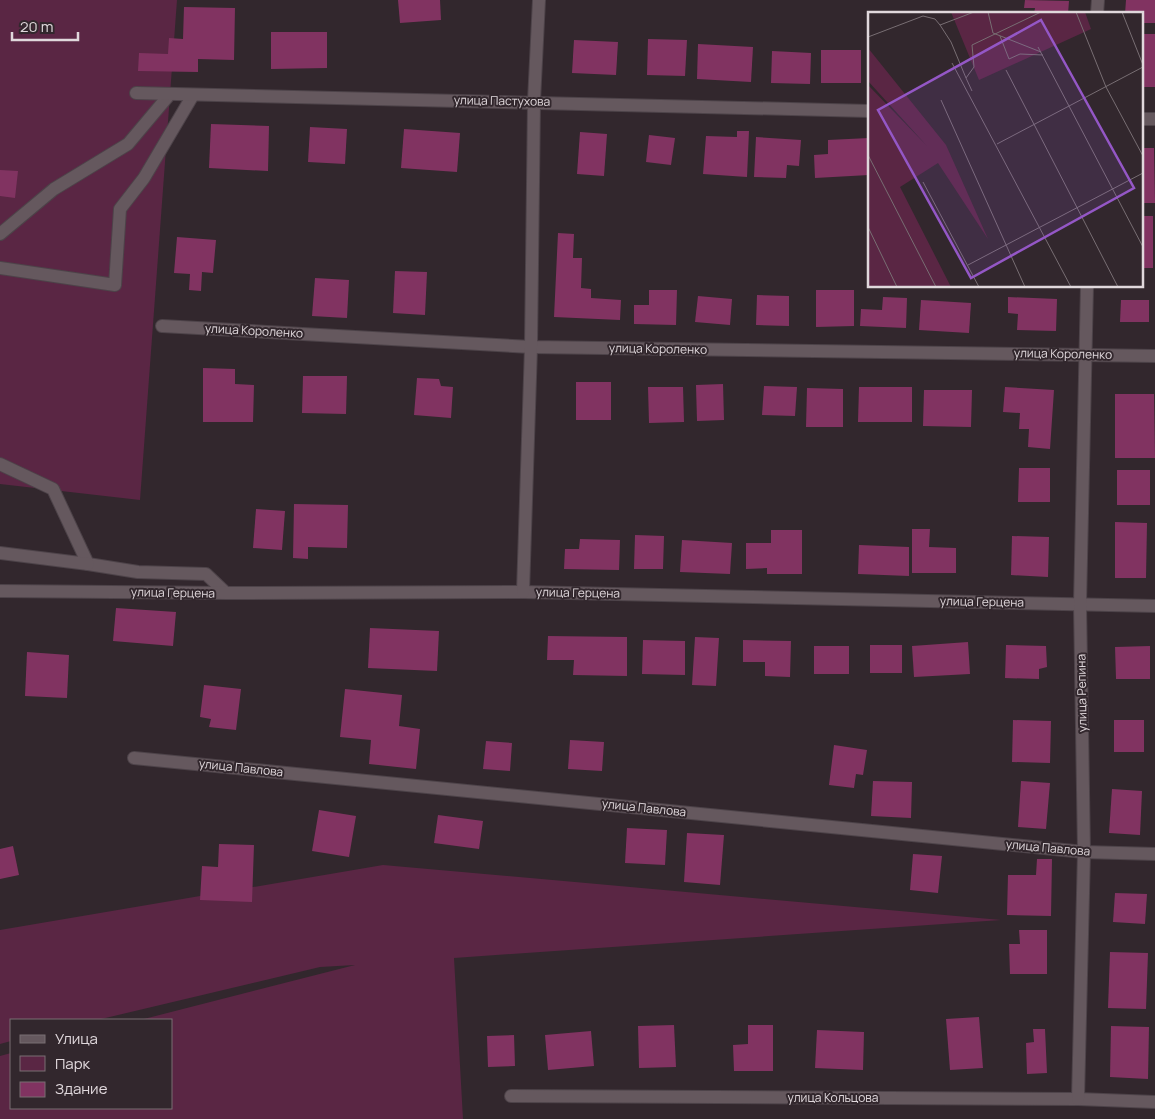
<svg xmlns="http://www.w3.org/2000/svg" width="1155" height="1119" font-family="Manrope,sans-serif">
	<style>
		.green { fill: #5a2644 }
		.building { fill: #813361 }
		.lines { fill: none; stroke-linecap: round; stroke-linejoin: round }
		.lane-casing { stroke: #4d4349; stroke-width: 14 }
		.street-casing { stroke: #4d4349; stroke-width: 14 }
		.lane { stroke: #65585e; stroke-width: 12 }
		.street { stroke: #65585e; stroke-width: 12 }
		.labels { text-anchor: middle; stroke-width: 4; stroke-linejoin: round; paint-order: stroke }
		.street-label { font-size: 12px; fill: #e0d8dc; stroke: #32272d }
		.inset-road { fill: none; stroke: #786e73; stroke-width: 1 }
		.view { fill: #9457c6; fill-opacity: 0.15; stroke: #9457c6; stroke-width: 2.5 }
		.inset-edge { fill: none; stroke: #e0d8dc; stroke-width: 2.5 }
	</style>
	<rect width="100%" height="100%" fill="#32272d"/>
	<g class="green">
		<path d="M0,0H177L140,500L0,484Z"/>
		<path d="M383,865L1001,920L454,958L463,1119H0V1056L11,1053V1108H171V1020H140L355,965L320,967L97,1020H11V1041L0,1044V930Z"/>
	</g>
	<g class="building">
		<path d="M398,0H440L441,20L400,23Z"/>
		<path d="M1025,0L1069,1L1068,14H1034L1035,8H1024Z"/>
		<path d="M1126,0H1155V23H1141V14H1125Z"/>
		<path d="M184,7L235,8L234,60L198,59V72L138,71L139,53L168,54L169,38L183,39Z"/>
		<path d="M271,32H327V68L271,69Z"/>
		<rect x="1141" y="34" width="14" height="53"/>
		<path d="M648,39L687,40L685,76L647,75Z"/>
		<path d="M574,40L618,42L616,75L572,73Z"/>
		<path d="M698,44L753,47L751,82L697,79Z"/>
		<rect x="821" y="50" width="40" height="33"/>
		<path d="M772,51L811,53L810,84L771,83Z"/>
		<path d="M211,124L269,126L268,171L209,168Z"/>
		<path d="M310,127L347,129L345,164L308,162Z"/>
		<path d="M404,129L460,133L457,172L401,168Z"/>
		<path d="M737,131H749L747,177L703,174L706,136L737,137Z"/>
		<path d="M580,132L607,134L604,176L577,174Z"/>
		<path d="M649,135L675,138L671,165L646,162Z"/>
		<path d="M756,137L801,140L799,166L787,165L786,178L754,177Z"/>
		<path d="M869,138V175L815,178L814,155L828,154V140Z"/>
		<path d="M1141,148H1154L1155,203H1141Z"/>
		<path d="M0,170L18,171L15,198L0,196Z"/>
		<rect x="1141" y="216" width="12" height="52"/>
		<path d="M558,233L574,234L573,258H582L581,288L591,289V298L621,300L620,320L554,317Z"/>
		<path d="M177,237L216,240L213,273L202,272L201,291L189,290L190,274L174,273Z"/>
		<path d="M395,271L427,272L425,315L393,313Z"/>
		<path d="M315,278L349,280L347,318L312,316Z"/>
		<path d="M649,290H677L676,325L634,324V305H649Z"/>
		<path d="M816,290H854V326L816,327Z"/>
		<path d="M757,295L789,296V326L756,325Z"/>
		<path d="M698,296L732,299L730,325L695,322Z"/>
		<path d="M883,297L907,298L906,328L860,326L861,309L882,310Z"/>
		<path d="M1008,297L1057,299L1056,331L1017,330L1018,314L1008,313Z"/>
		<path d="M921,300L971,303L969,333L919,330Z"/>
		<path d="M1121,300H1149V322H1120Z"/>
		<path d="M203,368L235,369V384L254,385L253,422H203Z"/>
		<path d="M303,376H347L346,414L302,413Z"/>
		<path d="M417,378L439,379L441,386L453,387L451,418L414,415Z"/>
		<rect x="576" y="382" width="35" height="38"/>
		<path d="M723,384L724,420L697,421L696,385Z"/>
		<path d="M764,386L797,387L795,416L762,415Z"/>
		<path d="M648,387H683L684,422L649,423Z"/>
		<path d="M859,387H912V422H858Z"/>
		<path d="M1005,387L1054,390L1050,449L1028,447L1029,429H1019L1020,413L1003,412Z"/>
		<path d="M807,388L843,389V427H806Z"/>
		<path d="M924,390H972L971,427L923,426Z"/>
		<path d="M1115,394H1154L1155,458H1115Z"/>
		<path d="M1019,468H1050V502H1018Z"/>
		<rect x="1117" y="470" width="33" height="35"/>
		<path d="M294,504L348,505L347,548L308,547V559L293,558Z"/>
		<path d="M256,509L285,511L282,550L253,548Z"/>
		<path d="M1115,522L1147,523L1146,578H1115Z"/>
		<path d="M912,529H930L929,547L956,548V573H912Z"/>
		<path d="M771,530H802V574H767V568L746,569V543H771Z"/>
		<path d="M635,535L664,536L663,569H634Z"/>
		<path d="M1012,536L1049,537L1048,577L1011,575Z"/>
		<path d="M580,539L620,540L619,570L564,569L565,549H579Z"/>
		<path d="M682,540L732,543L730,574L680,572Z"/>
		<path d="M859,545L909,547V576L858,574Z"/>
		<path d="M116,608L176,612L173,646L113,641Z"/>
		<path d="M370,628L439,631L437,671L368,668Z"/>
		<path d="M548,636L627,637V676L573,675L574,660H547Z"/>
		<path d="M695,637L719,638L716,686L692,685Z"/>
		<path d="M643,640L685,641V675L642,674Z"/>
		<path d="M743,640L791,641L790,677L765,676V662H743Z"/>
		<path d="M968,642L970,674L914,677L912,646Z"/>
		<rect x="870" y="645" width="32" height="28"/>
		<path d="M1006,645L1046,646L1047,667L1039,669V679L1005,678Z"/>
		<rect x="814" y="646" width="35" height="28"/>
		<path d="M1150,646V679H1116L1115,647Z"/>
		<path d="M27,652L69,655L67,698L25,696Z"/>
		<path d="M204,685L241,689L236,730L209,727L211,719L200,717Z"/>
		<path d="M345,689L402,695L399,726L420,729L416,769L369,764L371,740L340,737Z"/>
		<path d="M1013,720L1051,721L1050,763L1012,762Z"/>
		<rect x="1114" y="720" width="30" height="32"/>
		<path d="M570,740L604,742L602,771L568,769Z"/>
		<path d="M486,741L512,743L510,771L483,769Z"/>
		<path d="M834,745L867,750L863,775L856,774L854,788L829,785Z"/>
		<path d="M873,781L912,782L911,818L871,816Z"/>
		<path d="M1021,781L1050,783L1046,829L1018,827Z"/>
		<path d="M1112,789L1142,791L1140,835L1109,833Z"/>
		<path d="M319,810L356,816L349,857L312,851Z"/>
		<path d="M438,815L483,821L479,849L434,843Z"/>
		<path d="M627,828L667,830L665,865L625,863Z"/>
		<path d="M687,833L724,835L720,885L684,882Z"/>
		<path d="M219,844L254,845L252,902L200,900L202,866L218,867Z"/>
		<path d="M13,846L19,875L0,879V849Z"/>
		<path d="M913,854L942,856L938,893L910,890Z"/>
		<path d="M1037,859H1052L1051,916L1007,915L1008,875H1036Z"/>
		<path d="M1115,893L1147,894L1145,924L1113,922Z"/>
		<path d="M1019,930H1047V974H1010L1009,944H1020Z"/>
		<path d="M1110,952L1148,953L1146,1009L1108,1008Z"/>
		<path d="M979,1017L983,1068L950,1070L946,1019Z"/>
		<path d="M674,1025L676,1067L639,1068L638,1026Z"/>
		<path d="M748,1025H773V1071H734L733,1045L748,1044Z"/>
		<path d="M1111,1026L1149,1027L1148,1079L1110,1077Z"/>
		<path d="M1033,1029H1045L1047,1073L1027,1074L1026,1043L1034,1042Z"/>
		<path d="M817,1030L864,1032L863,1070L815,1068Z"/>
		<path d="M591,1031L594,1066L548,1070L545,1035Z"/>
		<path d="M514,1035L515,1066L488,1067L487,1036Z"/>
	</g>
	<g class="lines">
		<defs>
			<g id="lane">
				<path d="M0,234L54,189L128,144L170,94"/>
				<path d="M0,268L115,285L120,209L144,178L193,95"/>
				<path d="M0,464L53,489L88,564L138,572L206,574L226,593"/>
			</g>
			<g id="street">
				<path d="M1097,14L1098,0"/>
				<path d="M136,93L869,111"/>
				<path d="M1141,119H1155"/>
				<path d="M162,326L531,347L1155,356"/>
				<path d="M0,553L88,564"/>
				<path d="M0,591L226,593L523,592L1155,606"/>
				<path d="M523,592L531,347L534,101L539,0"/>
				<path d="M134,758L1084,852L1155,854"/>
				<path d="M511,1096L1078,1099L1155,1102"/>
				<path d="M1078,1099L1084,852L1080,604L1087,286"/>
			</g>
		</defs>
		<use href="#lane" class="lane-casing"/>
		<use href="#street" class="street-casing"/>
		<use href="#lane" class="lane"/>
		<use href="#street" class="street"/>
	</g>
	<g class="labels">
		<g class="street-label">
			<text transform="translate(502 101) rotate(1)" y="4">улица Пастухова</text>
			<text transform="translate(254 331) rotate(3)" y="4">улица Короленко</text>
			<text transform="translate(658 349) rotate(1)" y="4">улица Короленко</text>
			<text transform="translate(1063 354) rotate(1)" y="4">улица Короленко</text>
			<text transform="translate(173 593) rotate(1)" y="4">улица Герцена</text>
			<text transform="translate(578 593) rotate(1)" y="4">улица Герцена</text>
			<text transform="translate(982 602) rotate(1)" y="4">улица Герцена</text>
			<text transform="translate(1082 693) rotate(-91)" y="4">улица Репина</text>
			<text transform="translate(241 768) rotate(6)" y="4">улица Павлова</text>
			<text transform="translate(644 808) rotate(6)" y="4">улица Павлова</text>
			<text transform="translate(1048 848) rotate(5)" y="4">улица Павлова</text>
			<text x="833" y="1102">улица Кольцова</text>
		</g>
	</g>
	<g transform="translate(868 12)">
		<rect width="275" height="275" fill="#32272d"/>
		<path d="M83,0H217L223,17L111,68ZM0,36L78,133L120,227L70,151L32,175L83,275H0V73L59,134L0,69Z" fill="#5a2644"/>
		<path class="inset-road" d="M120,0L125,21L173,40M208,0L238,75L275,144M254,0L275,53M72,13L83,30L98,66M132,24L141,47L152,42L175,43M0,25L55,4L67,7L72,13L106,0M170,35L275,235M84,51L203,275M138,58L250,275M104,79L98,66L106,55L104,33L173,0M73,88L157,275M129,132L275,55M0,143L68,275M55,170L111,275M0,215L29,275M100,253L275,161"/>
		<path class="view" d="M173,8L266,176L103,266L10,98Z"/>
		<rect width="275" height="275" class="inset-edge"/>
	</g>
	<rect x="10" y="1019" width="162" height="90" fill="#32272d" stroke="#786e73"/>
	<rect x="20" y="1035" width="25" height="8" fill="#65585e" stroke="#786e73"/>
	<text x="55" y="1044" font-size="15" fill="#e0d8dc">Улица</text>
	<rect x="20" y="1056" width="25" height="15" fill="#5a2644" stroke="#786e73"/>
	<text x="55" y="1069" font-size="15" fill="#e0d8dc">Парк</text>
	<rect x="20" y="1082" width="25" height="15" fill="#813361" stroke="#786e73"/>
	<text x="55" y="1094" font-size="15" fill="#e0d8dc">Здание</text>
	<path d="M12 32v8h66v-8" fill="none" stroke="#e0d8dc" stroke-width="2.5"/>
	<text x="20" y="32" font-size="15" fill="#e0d8dc" stroke="#32272d" stroke-width="4" paint-order="stroke">20 m</text>
</svg>
